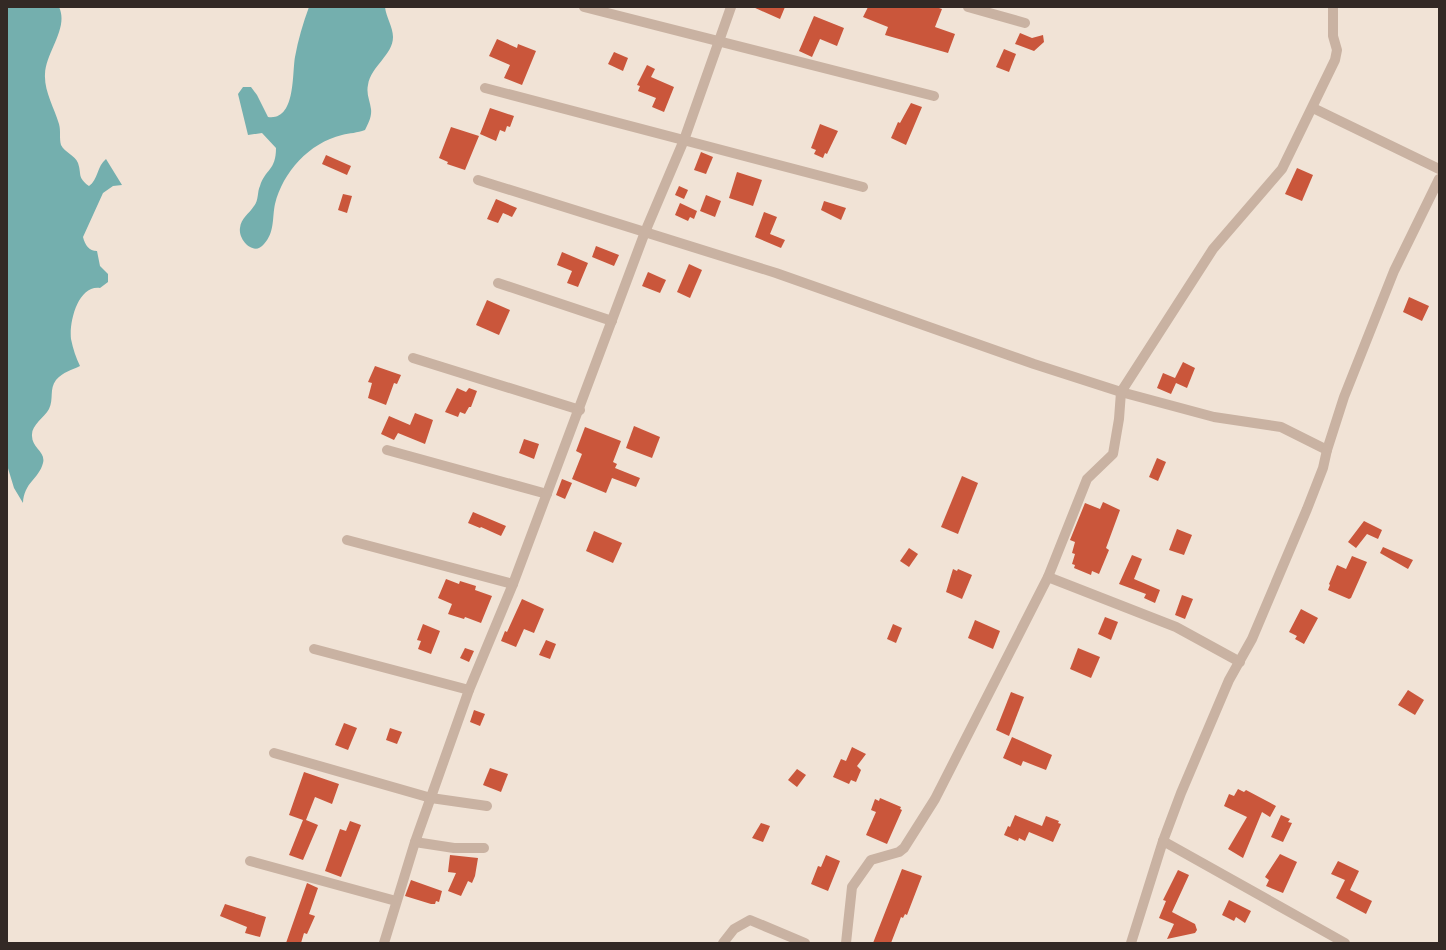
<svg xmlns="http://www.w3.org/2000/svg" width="1446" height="950" font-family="Rubik,sans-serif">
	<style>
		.water { fill: #74afae }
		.building { fill: #ca563b }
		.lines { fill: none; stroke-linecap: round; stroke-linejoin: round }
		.minor { stroke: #c9b2a2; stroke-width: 10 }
	</style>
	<rect width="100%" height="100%" fill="#f1e3d6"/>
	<g class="water">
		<path d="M7,7H59C69,28 46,51 45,74C44,91 54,107 59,124C61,131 59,138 61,145C65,153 75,155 78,163C82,175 77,177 89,186C98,180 97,166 106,159L122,185L113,186L103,193L83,237C85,245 89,251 97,251L100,266L108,274V282L100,288C78,285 69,322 71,339C73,349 76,358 80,366C72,370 63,372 56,380C49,389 54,399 49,409C44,418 31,425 32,436C32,448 46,452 43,463C39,479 24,482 23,503L14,488L7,465Z"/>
		<path d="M309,7H385C386,17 393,27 393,37C393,55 371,66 368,85C366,94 370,101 371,109C372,117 368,124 365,130C357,133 350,133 342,135C309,143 283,172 275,204C272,218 275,232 264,244C254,257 238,240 240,228C241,218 249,214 254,206C259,200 257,192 260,186C265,169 276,171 276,148L262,133L248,135L238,94L243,87H251L257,95L268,117C296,121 292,74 295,57C298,40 303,23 309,7Z"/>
	</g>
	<g class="building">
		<path d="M753,7H785L780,19Z"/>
		<path d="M868,7H936L942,9L935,27L955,34L948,53L885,35L888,27L863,17Z"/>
		<path d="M814,16L844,28L837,46L820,39L812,57L799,51Z"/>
		<path d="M1020,33L1032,38L1043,35L1044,42L1034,51L1015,44Z"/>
		<path d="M497,39L517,48L518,44L536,51L522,85L504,78L510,65L489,56Z"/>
		<path d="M1004,49L1016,54L1009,72L996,67Z"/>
		<path d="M614,52L628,58L623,71L608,64Z"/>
		<path d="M647,65L655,69L651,77L674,87L664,112L652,107L656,98L638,91L640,86L637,85Z"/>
		<path d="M911,103L922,107L906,145L891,138L898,122L900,123Z"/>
		<path d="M490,108L514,116L510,127L507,126L505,132L500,130L496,141L480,134Z"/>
		<path d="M820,124L838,131L827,154L825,153L823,158L814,154L816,150L811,148Z"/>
		<path d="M451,127L479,136L465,170L447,164L448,162L439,158Z"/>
		<path d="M701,152L713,157L706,174L694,170Z"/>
		<path d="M326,155L351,166L347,175L322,164Z"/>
		<path d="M1297,168L1313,175L1302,201L1285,194Z"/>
		<path d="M737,172L762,180L753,206L729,198Z"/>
		<path d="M679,186L688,190L684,199L675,195Z"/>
		<path d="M343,194L352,196L347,213L338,210Z"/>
		<path d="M706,195L721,201L715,217L700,211Z"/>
		<path d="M496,199L517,208L512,217L503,213L498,223L487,219Z"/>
		<path d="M824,201L846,208L841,220L821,210Z"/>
		<path d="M680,203L697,211L694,219L690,217L688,221L675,215Z"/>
		<path d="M764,212L777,217L770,234L785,240L781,248L755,237Z"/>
		<path d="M596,246L619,255L614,266L592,257Z"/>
		<path d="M562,252L588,263L578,287L567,283L572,271L557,265Z"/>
		<path d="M689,264L702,270L690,298L677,292Z"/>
		<path d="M648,272L666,280L660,293L642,286Z"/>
		<path d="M1409,297L1429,306L1422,321L1403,312Z"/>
		<path d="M487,300L510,310L499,335L476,325Z"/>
		<path d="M1183,362L1195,368L1187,388L1176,383L1171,394L1157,388L1163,373L1175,378Z"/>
		<path d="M375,366L401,375L397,384L394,383L386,405L368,398L372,383L368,382Z"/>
		<path d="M457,388L466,392L469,388L477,391L471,407H469L465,414L460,412L458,417L445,412Z"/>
		<path d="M415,413L433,420L425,444L398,433L394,440L381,434L389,416L410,425Z"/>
		<path d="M634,426L660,437L652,458L626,448Z"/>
		<path d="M585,427L621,441L613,462L617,464L615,468L640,478L636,487L612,478L606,493L572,479L582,454L576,451Z"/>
		<path d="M524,439L539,444L534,459L519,453Z"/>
		<path d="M1157,458L1166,462L1158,481L1149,477Z"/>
		<path d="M962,476L978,483L958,534L941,527Z"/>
		<path d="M562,479L572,483L565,499L556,495Z"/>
		<path d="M1103,502L1120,510L1106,548L1109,550L1099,574L1092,571L1091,575L1074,568L1075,565L1072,564L1075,554L1072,553L1075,542L1070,540L1085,503L1100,509Z"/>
		<path d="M473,512L506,526L501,536L481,527L480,528L468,523Z"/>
		<path d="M1364,521L1382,530L1378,539L1367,534L1356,548L1348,542Z"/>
		<path d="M1177,529L1192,535L1184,555L1169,550Z"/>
		<path d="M594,531L622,543L613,563L586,551Z"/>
		<path d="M1383,547L1413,560L1408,569L1380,553Z"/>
		<path d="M909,548L918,554L909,567L900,561Z"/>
		<path d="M1132,555L1142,559L1134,579L1160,590L1155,603L1144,598L1146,594L1119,584Z"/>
		<path d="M1352,556L1367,562L1351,598L1349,599L1328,590L1330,585L1329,584L1337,565L1346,569Z"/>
		<path d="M953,569L957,571L958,569L972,575L962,599L946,592Z"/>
		<path d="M446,579L459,584L460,581L476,586L475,590L492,596L481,623L465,617L464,619L448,614L452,604L438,598Z"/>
		<path d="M1182,595L1193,599L1185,619L1175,615Z"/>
		<path d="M522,599L544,609L534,633L524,629L516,647L501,641L505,631L507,632Z"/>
		<path d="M1301,609L1318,618L1304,644L1295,639L1297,636L1289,632Z"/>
		<path d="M1105,617L1118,622L1111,640L1098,634Z"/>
		<path d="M975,620L1000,631L993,649L968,638Z"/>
		<path d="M423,624L440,631L431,654L418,649L421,641L417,640Z"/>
		<path d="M893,624L902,628L896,643L887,639Z"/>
		<path d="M546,640L556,644L550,659L539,655Z"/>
		<path d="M465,648L474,651L469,662L460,658Z"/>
		<path d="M1078,648L1100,657L1091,678L1070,669Z"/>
		<path d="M1408,690L1424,700L1415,715L1398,705Z"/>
		<path d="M1011,692L1024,697L1009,736L996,730Z"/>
		<path d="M474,710L485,714L480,726L470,722Z"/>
		<path d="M344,723L357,728L348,750L335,745Z"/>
		<path d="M390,728L402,732L397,744L386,740Z"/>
		<path d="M1012,737L1052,755L1046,770L1023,761L1021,766L1003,758Z"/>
		<path d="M852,747L866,754L857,766L861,770L856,782L851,780L849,784L833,777L841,759L846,761Z"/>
		<path d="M490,768L508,774L501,792L483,785Z"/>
		<path d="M797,769L806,775L797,787L788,780Z"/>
		<path d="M304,772L339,784L332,804L315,797L306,820L318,825L303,860L289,855L303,820L289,815Z"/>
		<path d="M1238,789L1244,792L1246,790L1276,806L1270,817L1262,812L1243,858L1228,849L1247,817L1224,806L1229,794L1234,796Z"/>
		<path d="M880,798L901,807L900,809L902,810L887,844L866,835L876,812L871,810L875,799L879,801Z"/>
		<path d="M1015,815L1042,826L1046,816L1059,821L1058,823L1061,824L1053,842L1029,832L1025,841L1019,838L1018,841L1004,835L1008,826L1010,827Z"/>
		<path d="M1281,815L1290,819L1288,822L1292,823L1283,842L1271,837Z"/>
		<path d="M350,821L361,825L341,877L325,871L340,829L346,831Z"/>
		<path d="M761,823L770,826L763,842L752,838Z"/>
		<path d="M1280,854L1297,862L1283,893L1266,886L1269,880L1265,877Z"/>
		<path d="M450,855L478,858L475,876L472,883L468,881L461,896L448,891L456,873L448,872Z"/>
		<path d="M826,855L840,861L828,891L811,884L818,866L821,867Z"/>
		<path d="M1338,861L1359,871L1350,890L1372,901L1366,914L1336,898L1345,880L1331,874Z"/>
		<path d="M902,869L922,876L907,915L905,914L903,918L901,917L891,943H873Z"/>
		<path d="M1178,870L1189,875L1172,912L1195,924L1197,930L1195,933L1167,939L1174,924L1159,918L1166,901L1163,900Z"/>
		<path d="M411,880L442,891L439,902L436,901L435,904H431L405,896Z"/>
		<path d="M307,883L318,888L309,914L315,916L307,934L304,933L301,943H286Z"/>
		<path d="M1229,900L1251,911L1245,923L1236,917L1234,921L1222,915Z"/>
		<path d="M225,904L266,917L260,937L245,933L247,927L220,916Z"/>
	</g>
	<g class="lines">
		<g class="minor">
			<path d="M584,7L934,96"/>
			<path d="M968,7L1025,23"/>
			<path d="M485,88L863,187"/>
			<path d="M1313,108L1439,169"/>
			<path d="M478,180L776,273L1034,364L1121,392L1214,417L1281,427L1327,450"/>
			<path d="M498,283L612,321"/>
			<path d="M413,358L580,410"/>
			<path d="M387,450L547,494"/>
			<path d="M347,540L513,584"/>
			<path d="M1048,577L1176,627L1240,662"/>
			<path d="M314,649L469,690"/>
			<path d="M274,753L431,798L487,806"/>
			<path d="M1163,841L1345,943"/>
			<path d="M415,842L454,848H484"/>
			<path d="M250,861L396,901"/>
			<path d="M384,943L415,842L469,690L513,584L645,232L684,140L731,7"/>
			<path d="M723,943L734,929L750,920L805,943"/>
			<path d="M846,943L852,887L871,860L899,852L904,848L935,799L1048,577L1087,479L1113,454L1119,419L1121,392L1213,249L1282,169L1335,60L1337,50L1333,36V7"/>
			<path d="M1131,943L1163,841L1181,793L1229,680L1252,639L1307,509L1323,468L1327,450L1344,397L1394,271L1439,179"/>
		</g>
	</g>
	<rect width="1446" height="950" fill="none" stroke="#332925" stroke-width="16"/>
</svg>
